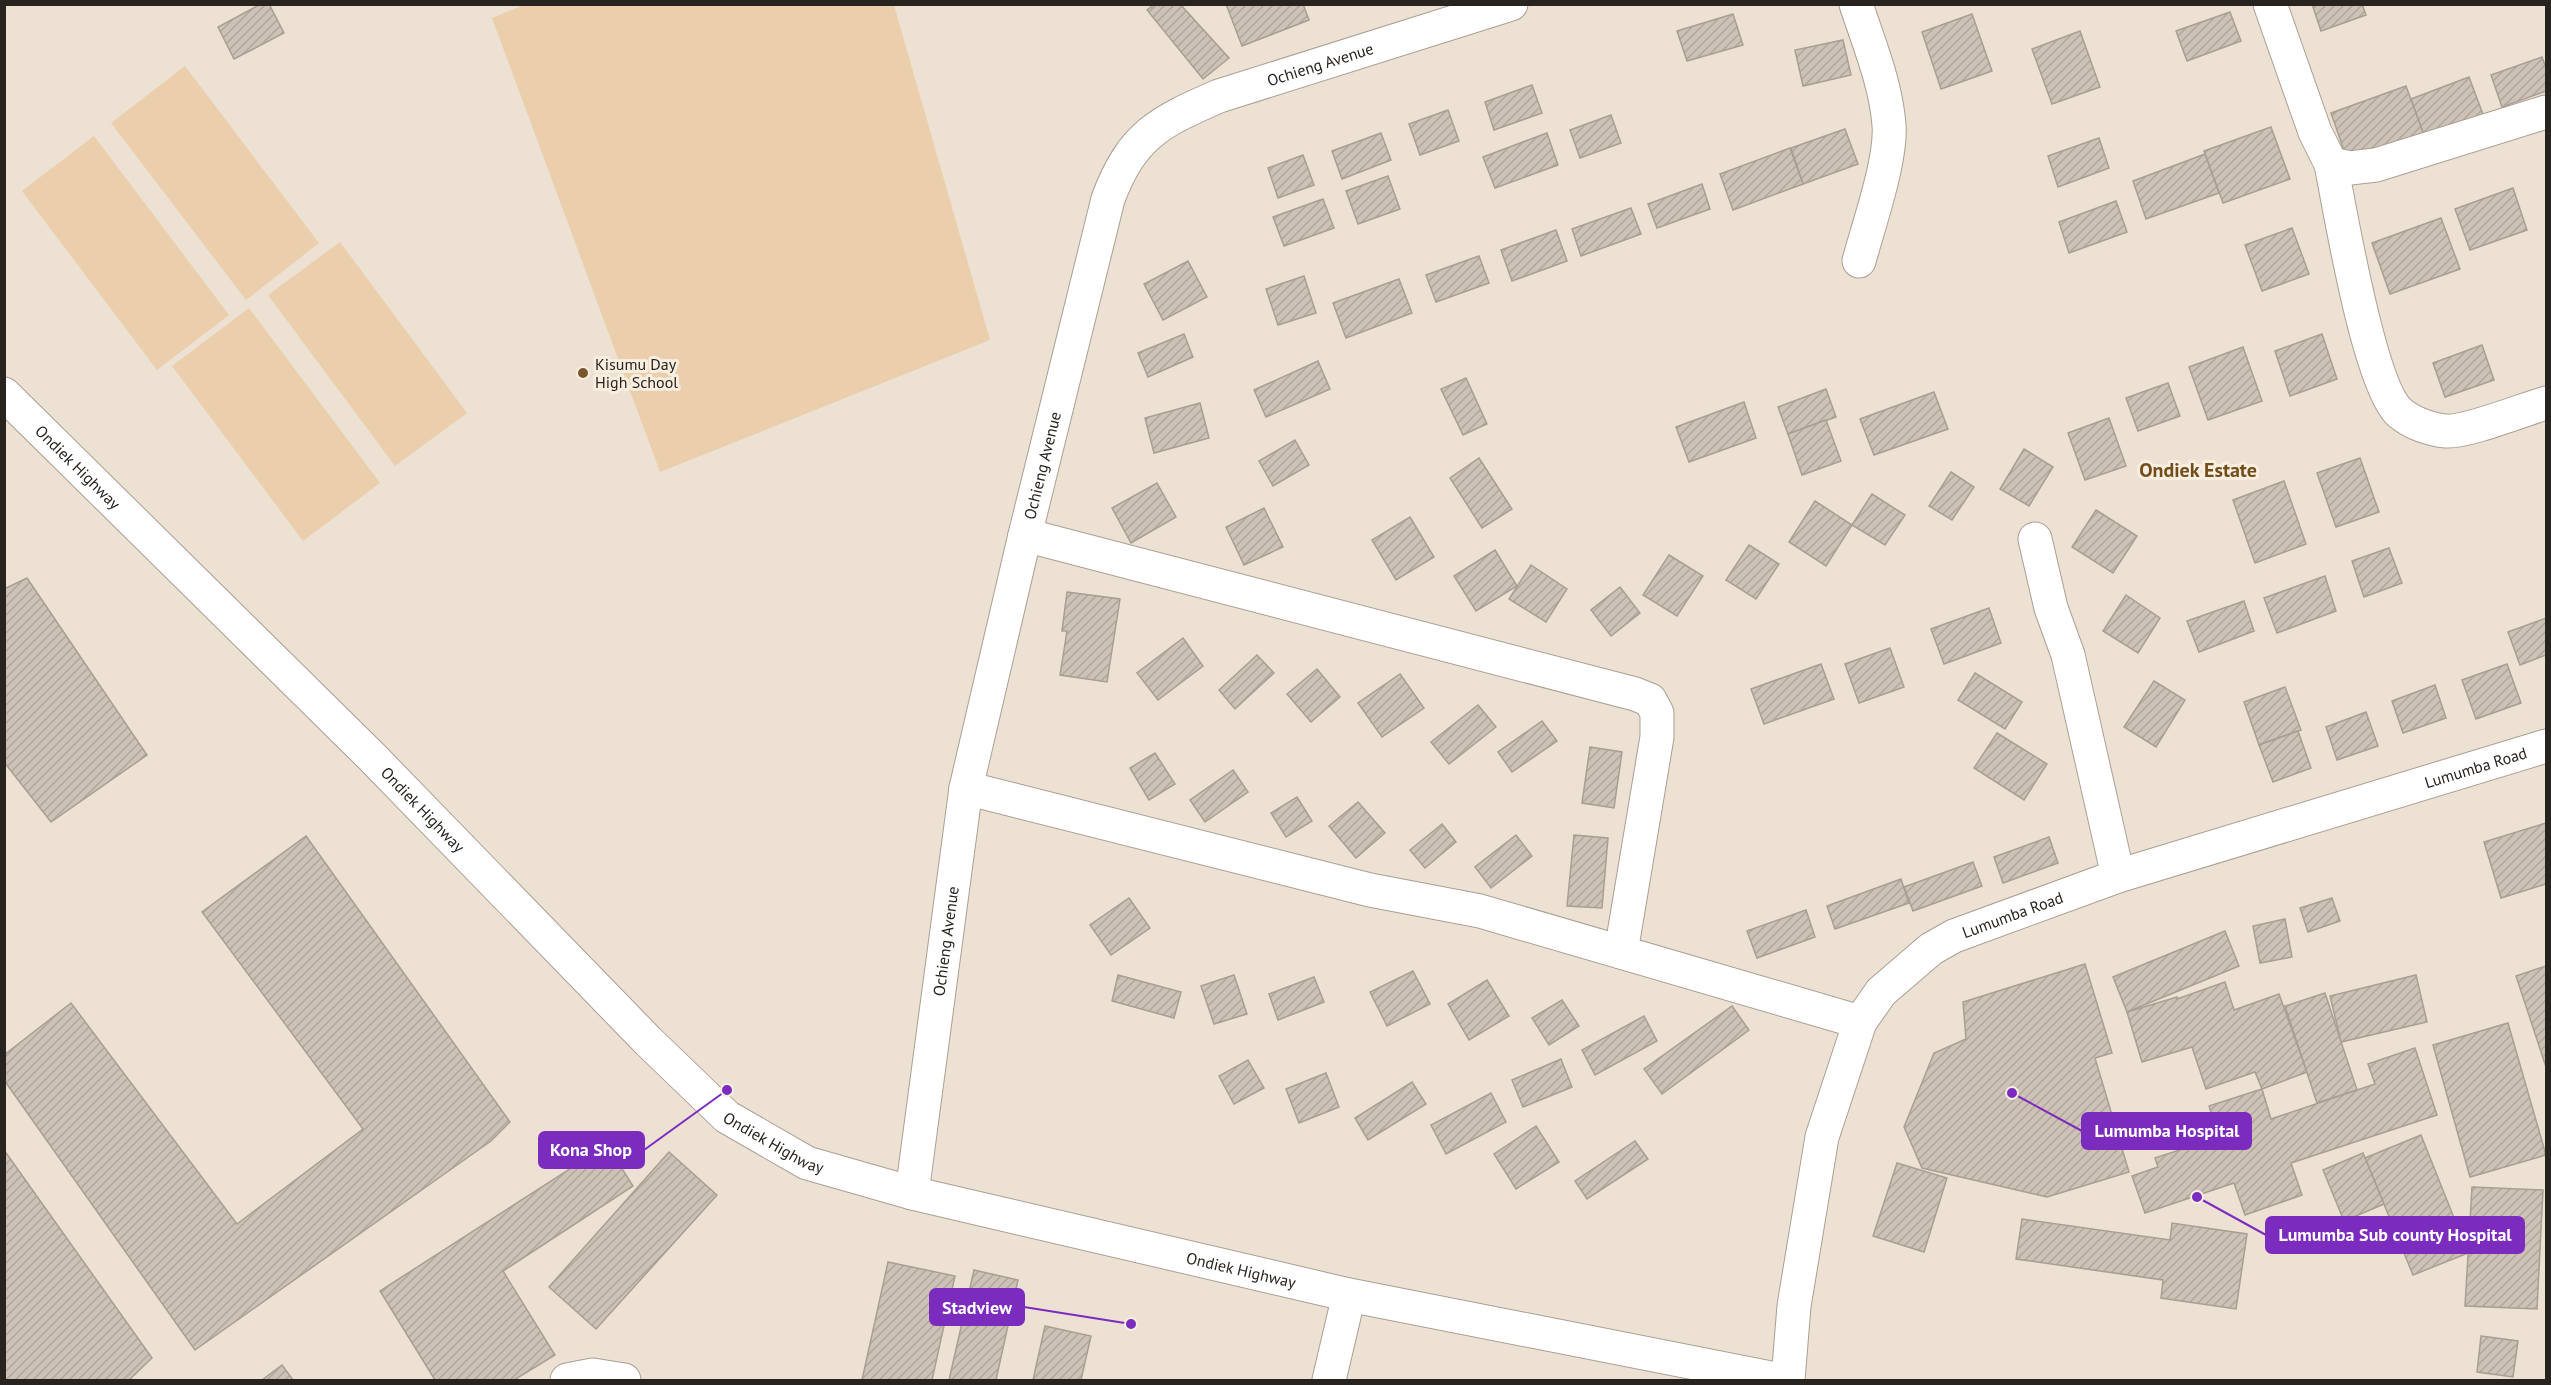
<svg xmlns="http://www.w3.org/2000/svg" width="2551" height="1385" font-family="'PT Sans',sans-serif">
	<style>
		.green { fill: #ebceac }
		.building { fill: url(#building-hatch); stroke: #a99e92; stroke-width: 1.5 }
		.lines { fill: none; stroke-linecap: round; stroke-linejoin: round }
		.minor-casing { stroke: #aa9f93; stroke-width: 35 }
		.tertiary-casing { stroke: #aa9f93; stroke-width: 35 }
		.secondary-casing { stroke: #aa9f93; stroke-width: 35 }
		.minor { stroke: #fff; stroke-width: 33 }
		.tertiary { stroke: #fff; stroke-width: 33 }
		.secondary { stroke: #fff; stroke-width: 33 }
		.poi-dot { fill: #78582e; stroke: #faeee1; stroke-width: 2 }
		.labels { text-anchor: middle; stroke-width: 6; stroke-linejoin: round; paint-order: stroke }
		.street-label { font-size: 16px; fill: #27231e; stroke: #faeee1 }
		.poi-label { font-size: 16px; fill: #27231e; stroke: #faeee1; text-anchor: start }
		.quarter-label { font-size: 20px; font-weight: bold; fill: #714e1c; stroke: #faeee1 }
		.leader { fill: none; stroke: #7b2cbf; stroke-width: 2 }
		.callout-dot { fill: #7b2cbf; stroke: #faeee1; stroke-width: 2 }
		.callout { fill: #7b2cbf; stroke: #7b2cbf; stroke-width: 2 }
		.callout-label { font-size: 18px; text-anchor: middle; font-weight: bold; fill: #fff }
	</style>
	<defs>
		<pattern id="building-hatch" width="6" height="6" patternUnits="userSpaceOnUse" patternTransform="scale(1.5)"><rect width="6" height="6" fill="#cdc2b5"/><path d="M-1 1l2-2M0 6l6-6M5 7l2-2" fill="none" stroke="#b0a69b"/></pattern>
	</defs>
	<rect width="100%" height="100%" fill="#ede1d4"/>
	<g class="green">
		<path d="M526,4L894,5L990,340L660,472L492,18Z"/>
		<path d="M185,66L319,243L246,300L111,123Z"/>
		<path d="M94,136L229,315L157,370L22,191Z"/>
		<path d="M340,242L467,413L395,466L268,295Z"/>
		<path d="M249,308L380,483L303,541L172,366Z"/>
	</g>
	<g class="building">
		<path d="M261,4H269L284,33L234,59L218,27Z"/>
		<path d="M1155,4H1180L1229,58L1203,79L1147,10Z"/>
		<path d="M1226,4H1303L1309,20L1242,46Z"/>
		<path d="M2312,4H2362L2366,15L2321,31Z"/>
		<path d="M2230,12L2241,41L2187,61L2176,31Z"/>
		<path d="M1733,14L1743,45L1687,61L1677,31Z"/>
		<path d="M1972,14L1992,71L1941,89L1922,32Z"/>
		<path d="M2080,31L2100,87L2052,104L2032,49Z"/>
		<path d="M1843,40L1851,75L1803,86L1795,50Z"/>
		<path d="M2542,57L2546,68V91L2502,107L2491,75Z"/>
		<path d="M2469,77L2484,117L2425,138L2411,99Z"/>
		<path d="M1532,85L1542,113L1494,130L1485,102Z"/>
		<path d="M2406,86L2425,138L2349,165L2331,113Z"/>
		<path d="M1448,110L1459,141L1420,155L1409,124Z"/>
		<path d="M1611,115L1621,143L1580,158L1570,130Z"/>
		<path d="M2271,127L2290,179L2223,203L2204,151Z"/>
		<path d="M1845,129L1858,164L1803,184L1791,148Z"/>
		<path d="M1381,133L1391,160L1342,179L1332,151Z"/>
		<path d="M1547,133L1558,165L1495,188L1483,157Z"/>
		<path d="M2099,138L2109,168L2058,187L2048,156Z"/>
		<path d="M1790,148L1803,184L1733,210L1720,174Z"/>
		<path d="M2205,154L2219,193L2146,219L2133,181Z"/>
		<path d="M1303,155L1314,185L1278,198L1268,168Z"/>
		<path d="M1388,176L1400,209L1358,224L1346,191Z"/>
		<path d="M1702,184L1710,209L1657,228L1648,204Z"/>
		<path d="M2513,188L2527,230L2470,250L2455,209Z"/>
		<path d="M1323,199L1334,228L1284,246L1273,217Z"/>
		<path d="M2116,201L2127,232L2069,253L2059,222Z"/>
		<path d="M1631,208L1641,234L1581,256L1572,229Z"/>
		<path d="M2441,218L2460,269L2390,294L2372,243Z"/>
		<path d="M2292,228L2309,274L2262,291L2245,245Z"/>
		<path d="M1556,230L1567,261L1512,281L1501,250Z"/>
		<path d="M1479,256L1489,283L1436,302L1426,275Z"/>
		<path d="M1188,261L1207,297L1163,320L1144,284Z"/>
		<path d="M1304,276L1316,313L1278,325L1266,289Z"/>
		<path d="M1399,279L1412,313L1346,338L1333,303Z"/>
		<path d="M1184,334L1193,357L1148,377L1138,353Z"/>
		<path d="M2322,334L2337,379L2290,396L2275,351Z"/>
		<path d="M2482,345L2494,380L2445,397L2433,363Z"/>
		<path d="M2243,347L2262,401L2208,420L2189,367Z"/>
		<path d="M1318,361L1330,389L1266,417L1254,390Z"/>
		<path d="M1466,378L1487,424L1463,435L1441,389Z"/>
		<path d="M2168,383L2180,416L2138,431L2126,398Z"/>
		<path d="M1826,389L1836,417L1788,434L1778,407Z"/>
		<path d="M1934,392L1948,429L1874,455L1860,419Z"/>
		<path d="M1744,402L1756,438L1689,462L1676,427Z"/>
		<path d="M1200,403L1209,438L1154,453L1145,418Z"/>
		<path d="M2109,418L2126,466L2085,480L2068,433Z"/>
		<path d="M1826,420L1841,461L1802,475L1788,434Z"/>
		<path d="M1295,440L1309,465L1273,486L1259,461Z"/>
		<path d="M2024,449L2053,467L2029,506L2000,489Z"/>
		<path d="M1479,458L1512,509L1482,528L1450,478Z"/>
		<path d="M2360,458L2379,512L2336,527L2317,473Z"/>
		<path d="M1951,472L1974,487L1952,520L1929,506Z"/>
		<path d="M2284,481L2306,544L2255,563L2233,500Z"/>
		<path d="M1157,483L1176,517L1131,543L1112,508Z"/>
		<path d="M1872,494L1905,515L1885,545L1852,525Z"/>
		<path d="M1815,501L1852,525L1826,566L1789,542Z"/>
		<path d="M1264,508L1283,547L1244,565L1226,527Z"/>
		<path d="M2096,510L2137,536L2113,573L2072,547Z"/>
		<path d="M1410,517L1434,557L1396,580L1372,540Z"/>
		<path d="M1749,545L1779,564L1756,599L1726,580Z"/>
		<path d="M2389,548L2402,583L2364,597L2352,561Z"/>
		<path d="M1495,550L1517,586L1476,611L1454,576Z"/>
		<path d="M1669,555L1703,576L1677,616L1643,595Z"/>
		<path d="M1531,565L1567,589L1546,622L1509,599Z"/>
		<path d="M2325,576L2336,611L2277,633L2264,598Z"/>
		<path d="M27,578L147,755L51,822L4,762V589Z"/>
		<path d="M1620,587L1640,613L1611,636L1591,610Z"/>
		<path d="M1067,592L1120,599L1107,682L1060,675L1067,631H1062Z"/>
		<path d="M2126,595L2160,618L2138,653L2103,631Z"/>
		<path d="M2244,601L2254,631L2199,652L2187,621Z"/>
		<path d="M1989,608L2001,643L1944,664L1931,629Z"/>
		<path d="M2546,618V655L2520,665L2508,632Z"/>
		<path d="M1183,638L1203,666L1158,700L1137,673Z"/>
		<path d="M1890,648L1904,687L1859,703L1845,664Z"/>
		<path d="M1257,655L1274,673L1235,709L1219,690Z"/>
		<path d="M1821,664L1834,699L1764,724L1751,689Z"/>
		<path d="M2507,664L2521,703L2476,719L2462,680Z"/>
		<path d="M1317,669L1340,697L1311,722L1287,694Z"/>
		<path d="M1975,673L2022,702L2005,729L1958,700Z"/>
		<path d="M1400,674L1424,708L1382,737L1358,703Z"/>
		<path d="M2154,681L2185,700L2156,747L2124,727Z"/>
		<path d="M2435,685L2446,718L2403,733L2392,701Z"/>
		<path d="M2285,687L2301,730L2259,745L2244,702Z"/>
		<path d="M1478,705L1496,727L1449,764L1431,742Z"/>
		<path d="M2366,712L2378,746L2337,760L2326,727Z"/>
		<path d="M1542,721L1557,741L1512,772L1498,752Z"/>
		<path d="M2298,731L2311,768L2273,782L2259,745Z"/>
		<path d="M1997,733L2047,764L2024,800L1974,768Z"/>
		<path d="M1590,747L1622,752L1614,808L1582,803Z"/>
		<path d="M1155,753L1175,784L1149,800L1130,768Z"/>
		<path d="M1233,770L1248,792L1205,822L1190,800Z"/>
		<path d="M1297,797L1312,821L1286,837L1271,813Z"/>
		<path d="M1358,802L1385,833L1356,858L1329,826Z"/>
		<path d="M2546,823V884L2501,898L2484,842Z"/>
		<path d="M1442,824L1456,842L1425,868L1410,850Z"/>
		<path d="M1516,835L1532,856L1491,888L1475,867Z"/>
		<path d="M1574,835L1608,838L1602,908L1567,906Z"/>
		<path d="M306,836L510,1122L491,1141L195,1350L4,1080V1055L71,1003L237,1224L363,1129L202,912Z"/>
		<path d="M2049,837L2058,863L2003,883L1994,857Z"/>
		<path d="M1973,862L1982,886L1913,911L1904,887Z"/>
		<path d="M1901,879L1909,903L1835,929L1827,906Z"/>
		<path d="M1129,898L1150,928L1111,955L1090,925Z"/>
		<path d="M2332,898L2340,921L2308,932L2300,908Z"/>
		<path d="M1806,910L1815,937L1757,958L1747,931Z"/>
		<path d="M2285,919L2292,957L2260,963L2253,926Z"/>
		<path d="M2225,931L2239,966L2127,1012L2113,977Z"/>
		<path d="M2085,964L2112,1053L2095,1058L2129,1172L2047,1197L1922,1168L1904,1127L1934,1053L1966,1039L1963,1002Z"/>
		<path d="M2546,966V1063L2545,1064L2516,976Z"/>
		<path d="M1413,971L1430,1004L1387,1026L1370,992Z"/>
		<path d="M1118,975L1181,992L1174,1018L1112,1001Z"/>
		<path d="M1234,975L1247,1014L1214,1024L1201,986Z"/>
		<path d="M2416,975L2427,1022L2341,1042L2330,996Z"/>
		<path d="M1314,977L1324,1002L1278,1020L1269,994Z"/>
		<path d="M1487,980L1509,1016L1469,1040L1448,1004Z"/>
		<path d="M2225,982L2234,1010L2279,994L2307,1072L2262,1089L2255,1072L2206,1089L2192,1047L2142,1062L2127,1012L2177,997V999Z"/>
		<path d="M2325,993L2357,1090L2317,1103L2285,1006Z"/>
		<path d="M1562,1000L1579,1026L1549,1045L1532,1018Z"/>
		<path d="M1732,1006L1749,1030L1662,1094L1644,1069Z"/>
		<path d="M1644,1016L1657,1041L1595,1075L1582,1050Z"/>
		<path d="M2508,1023L2546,1155L2470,1177L2433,1045Z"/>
		<path d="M2415,1048L2437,1115L2291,1163L2302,1195L2245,1215L2234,1183L2145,1213L2132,1176L2158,1167L2155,1158L2219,1137L2209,1106L2262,1089L2271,1119L2375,1084L2368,1064Z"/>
		<path d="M1561,1059L1572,1087L1523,1107L1512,1080Z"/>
		<path d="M1248,1060L1264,1088L1234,1104L1219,1076Z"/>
		<path d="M1326,1073L1339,1107L1299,1123L1286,1089Z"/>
		<path d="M1412,1082L1426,1104L1368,1140L1355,1118Z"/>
		<path d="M1491,1093L1506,1122L1446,1154L1431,1125Z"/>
		<path d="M1536,1126L1559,1162L1516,1189L1494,1154Z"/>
		<path d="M2421,1135L2468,1253L2413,1275L2365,1158Z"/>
		<path d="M1635,1141L1648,1159L1587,1199L1575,1181Z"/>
		<path d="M607,1145L633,1186L503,1271L555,1355L514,1380H435L380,1291Z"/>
		<path d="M4,1150L152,1358L129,1380H4Z"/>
		<path d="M669,1152L717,1195L596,1329L549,1287Z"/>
		<path d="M2363,1153L2384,1204L2344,1221L2323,1170Z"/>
		<path d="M1897,1163L1947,1178L1924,1252L1873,1236Z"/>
		<path d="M2472,1187L2543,1190L2537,1309L2465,1306Z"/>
		<path d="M2022,1219L2170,1240L2172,1223L2247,1234L2236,1309L2161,1298L2163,1280L2016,1259Z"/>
		<path d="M888,1262L955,1276L932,1380H862Z"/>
		<path d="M974,1270L1018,1280L996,1380H949Z"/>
		<path d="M1045,1326L1091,1336L1081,1380H1033Z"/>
		<path d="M2481,1336L2518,1341L2513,1377L2477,1372Z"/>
		<path d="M282,1365L293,1380H262Z"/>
	</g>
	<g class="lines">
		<defs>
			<g id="minor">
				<path d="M1856,4C1869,44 1886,84 1889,125C1892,159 1868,227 1859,261"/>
				<path d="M2270,4L2315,132L2331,164L2350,168L2376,165L2546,112"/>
				<path d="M2331,164C2340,210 2369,386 2400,413C2412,423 2431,430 2446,431C2465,433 2525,409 2546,403"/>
				<path d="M1025,535L1635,694L1650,700L1657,713V737L1621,952"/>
				<path d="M2035,539L2051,608L2068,655L2118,876"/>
				<path d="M966,788L1370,890L1480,911L1860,1022"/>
				<path d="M567,1380L593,1375L624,1380"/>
			</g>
			<g id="tertiary">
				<path id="s1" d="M912,1193L966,788L1025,535L1108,199C1132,135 1159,122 1219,96L1511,4"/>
				<path id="s2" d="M1788,1380L1794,1306L1822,1137L1860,1022L1881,992L1931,949L1954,936L2118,876L2546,746"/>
			</g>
			<g id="secondary">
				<path id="s3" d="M4,394L372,757L648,1041L727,1117L807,1163L912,1193L1349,1295L1781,1380"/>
				<path d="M1329,1380L1349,1295"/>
			</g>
		</defs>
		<use href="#minor" class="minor-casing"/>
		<use href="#tertiary" class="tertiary-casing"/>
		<use href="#secondary" class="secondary-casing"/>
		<use href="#minor" class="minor"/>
		<use href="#tertiary" class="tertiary"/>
		<use href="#secondary" class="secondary"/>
	</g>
	<circle class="poi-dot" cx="583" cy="373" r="6"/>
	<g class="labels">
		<g class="street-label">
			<text dy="6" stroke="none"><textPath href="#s1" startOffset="1278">Ochieng Avenue</textPath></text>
			<text dy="6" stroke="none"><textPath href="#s3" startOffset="104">Ondiek Highway</textPath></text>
			<text dy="6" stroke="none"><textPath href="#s1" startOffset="740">Ochieng Avenue</textPath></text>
			<text dy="6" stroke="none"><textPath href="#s2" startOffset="1044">Lumumba Road</textPath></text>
			<text dy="6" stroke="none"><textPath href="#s3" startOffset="590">Ondiek Highway</textPath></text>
			<text dy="6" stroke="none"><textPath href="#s2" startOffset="558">Lumumba Road</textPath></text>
			<text dy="6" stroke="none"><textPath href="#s1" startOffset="254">Ochieng Avenue</textPath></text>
			<text dy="6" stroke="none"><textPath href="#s3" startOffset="1076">Ondiek Highway</textPath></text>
			<text dy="6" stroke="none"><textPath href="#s3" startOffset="1562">Ondiek Highway</textPath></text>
		</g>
		<g class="poi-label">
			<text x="595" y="370">Kisumu Day<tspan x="595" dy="18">High School</tspan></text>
		</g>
		<g class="quarter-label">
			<text x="2198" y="477">Ondiek Estate</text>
		</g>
	</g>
	<path class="leader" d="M2012 1093L2082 1131M727 1090L644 1150M2197 1197L2266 1235M1131 1324L1024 1307"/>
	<g class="callout-dot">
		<circle cx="2012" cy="1093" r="6"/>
		<circle cx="727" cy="1090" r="6"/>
		<circle cx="2197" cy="1197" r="6"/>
		<circle cx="1131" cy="1324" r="6"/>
	</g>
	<g class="callout">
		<rect x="2082" y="1113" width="169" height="36" rx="6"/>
		<rect x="539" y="1132" width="105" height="36" rx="6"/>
		<rect x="2266" y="1217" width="258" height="36" rx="6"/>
		<rect x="930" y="1289" width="94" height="36" rx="6"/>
	</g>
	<g class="callout-label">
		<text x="2167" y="1137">Lumumba Hospital</text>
		<text x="591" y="1156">Kona Shop</text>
		<text x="2395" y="1241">Lumumba Sub county Hospital</text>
		<text x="977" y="1314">Stadview</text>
	</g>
	<rect width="2551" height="1385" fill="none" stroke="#27231e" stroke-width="12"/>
</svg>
